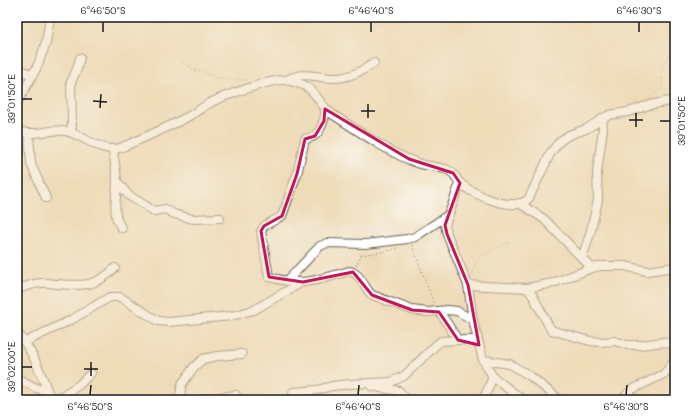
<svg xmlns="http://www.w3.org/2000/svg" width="692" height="417" font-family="Mali,sans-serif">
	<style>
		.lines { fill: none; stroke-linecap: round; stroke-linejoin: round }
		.minor-casing { stroke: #665f53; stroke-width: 10 }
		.path { stroke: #665f53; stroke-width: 1; stroke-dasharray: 1 3; stroke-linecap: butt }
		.minor { stroke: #fff; stroke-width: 8 }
		.marked { fill: none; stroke: #c2185b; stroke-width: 3; stroke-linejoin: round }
		.ticks { fill: none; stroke: #1c1c1c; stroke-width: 1.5 }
		.neatline { fill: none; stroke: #1c1c1c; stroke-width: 1.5 }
		.ticks-label { font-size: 10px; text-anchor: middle; fill: #1c1c1c }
	</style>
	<rect width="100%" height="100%" fill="#fff"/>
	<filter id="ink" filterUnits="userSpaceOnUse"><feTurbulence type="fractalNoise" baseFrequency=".025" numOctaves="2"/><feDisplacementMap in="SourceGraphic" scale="8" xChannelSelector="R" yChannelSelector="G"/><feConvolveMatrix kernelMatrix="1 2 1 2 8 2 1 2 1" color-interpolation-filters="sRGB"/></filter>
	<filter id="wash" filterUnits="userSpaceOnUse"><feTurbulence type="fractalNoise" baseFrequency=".012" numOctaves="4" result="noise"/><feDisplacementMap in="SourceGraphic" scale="16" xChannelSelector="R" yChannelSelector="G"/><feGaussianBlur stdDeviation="0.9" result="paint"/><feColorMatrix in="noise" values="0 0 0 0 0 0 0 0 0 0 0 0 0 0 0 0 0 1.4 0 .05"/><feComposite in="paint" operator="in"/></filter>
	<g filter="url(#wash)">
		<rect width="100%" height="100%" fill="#eedcb9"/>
	</g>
	<g filter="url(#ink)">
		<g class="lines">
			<defs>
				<g id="minor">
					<path d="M17,67L27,73L33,74"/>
					<path d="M285,80C289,79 293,77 297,76C308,73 320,78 331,78C347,79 361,72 374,63"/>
					<path d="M17,103L37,67L46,43L50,17"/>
					<path d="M325,109C326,116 321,132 314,136C311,138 309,137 305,139L297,174L282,216L264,226L261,231L269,277C280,280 292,282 303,282C319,281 334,275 349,271C361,273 364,288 372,295L412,310L427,312L448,310L457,311L473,320"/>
					<path d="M17,130C21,131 25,133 29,133C43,134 57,127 72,133C87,139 104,153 120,148C143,138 167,128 189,116C196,112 203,107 210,103C223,96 271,79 285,80C291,81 300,83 305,86C317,92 320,106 332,114C357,130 383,149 410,160C415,162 420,164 425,165C432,167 441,167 448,170C455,173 456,179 460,183C473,195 516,214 529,198L551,152L560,141L569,135L586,129L609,115L628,112L649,105L675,100"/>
					<path d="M71,132L72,123L71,82L77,69L80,58"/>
					<path d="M29,133L31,164L46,198"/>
					<path d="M113,150C114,161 117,172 117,182C117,197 111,216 122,228"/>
					<path d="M117,181L128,195L154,211L165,209L174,214L193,219L220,218"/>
					<path d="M460,183L445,225L447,234L468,285L473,320L483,360L493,377L523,400"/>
					<path d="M519,203L544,219L582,258L592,268"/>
					<path d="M582,258L590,234L598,200L597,172L603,129L602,118"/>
					<path d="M287,281L320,246L327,243L366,244L407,239L415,237L448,215"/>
					<path d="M468,285L527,288L553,283L592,268L600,266H625L647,271L675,267"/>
					<path d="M527,288L533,296L551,330L590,341L601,342L615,341L627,345H641L663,342L675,345"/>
					<path d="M17,289C25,287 34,283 42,283C47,282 52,284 57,284C83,286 96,287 115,268"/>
					<path d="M439,311L458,340"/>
					<path d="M17,333C34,351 42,377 51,400"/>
					<path d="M25,342L71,320L110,297H120L158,321L169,322L231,316L254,310L302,282"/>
					<path d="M483,360L510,364L530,376L560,400"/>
					<path d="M17,378L36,388L47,391"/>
					<path d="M371,386L399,391L407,400"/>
					<path d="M293,392L317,390L332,386L350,384L391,382L404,376L435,346L441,341L458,340H471L479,345"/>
					<path d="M55,400L79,385L91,373"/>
					<path d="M179,400L182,384L194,367L203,359L217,356L242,354"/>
					<path d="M199,400L236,395"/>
					<path d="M483,400L493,377"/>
					<path d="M622,400L631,390L664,374L672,364L675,363"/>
				</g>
			</defs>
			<use href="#minor" class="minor-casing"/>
			<g class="path">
				<path d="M667,17L675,22"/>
				<path d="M178,63H185L195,71H201L216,78L247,80"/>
				<path d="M650,98L660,89L662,85V67L675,45"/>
				<path d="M412,245L434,304"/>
				<path d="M356,266L361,255L392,250L400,247"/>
				<path d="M472,277L476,262L481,256L509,242"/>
			</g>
			<use href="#minor" class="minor"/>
		</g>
	</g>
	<path d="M0 0H692V417H0ZM325,109L409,159L453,173L460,183L445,225L447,234L468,285L479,345L458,340L439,312L412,310L372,295L353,272L303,282L269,277L261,231L264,226L282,216L297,174L305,139L315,136L324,121Z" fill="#eedcb9" fill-opacity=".55" fill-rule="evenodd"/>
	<path class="marked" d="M325,109L409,159L453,173L460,183L445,225L447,234L468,285L479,345L458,340L439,312L412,310L372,295L353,272L303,282L269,277L261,231L264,226L282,216L297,174L305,139L315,136L324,121Z"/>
	<path class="ticks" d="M103,32V22M371,32V22M639,32V22M22,99H32M93,101L107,102M100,108L101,94M361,111H375M368,118V104M629,120H643M660,121H670M636,127V113M22,367H32M84,369H98M91,376V362M90,395L91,385M358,395L359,385M626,395L627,385"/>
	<rect width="692" height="417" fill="none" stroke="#fff" stroke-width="44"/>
	<rect x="22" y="22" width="648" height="373" class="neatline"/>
	<g class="ticks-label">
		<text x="103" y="14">6°46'50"S</text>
		<text x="371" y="14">6°46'40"S</text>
		<text x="639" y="14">6°46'30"S</text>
		<text transform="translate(11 99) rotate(-90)" y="4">39°01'50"E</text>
		<text transform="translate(681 121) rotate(-90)" y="4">39°01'50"E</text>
		<text transform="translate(11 367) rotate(-90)" y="4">39°02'00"E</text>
		<text x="90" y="410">6°46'50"S</text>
		<text x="358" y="410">6°46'40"S</text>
		<text x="626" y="410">6°46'30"S</text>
	</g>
</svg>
